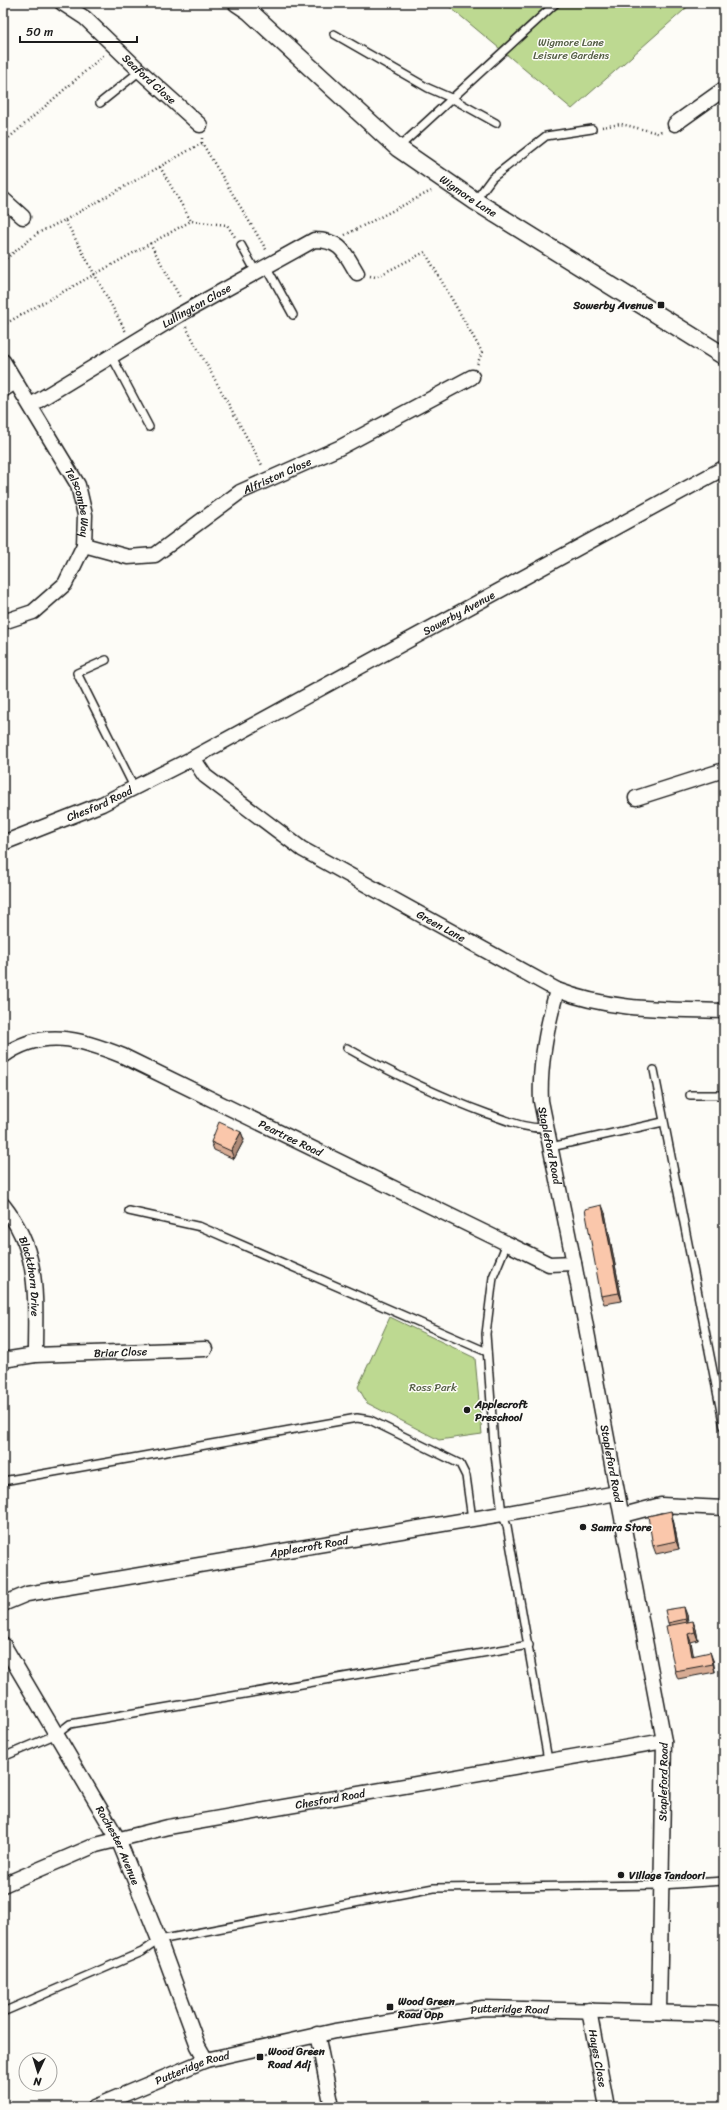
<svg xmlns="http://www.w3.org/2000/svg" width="727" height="2110" font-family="Sriracha,sans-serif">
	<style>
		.green { fill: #bdd991; stroke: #6c7a56 }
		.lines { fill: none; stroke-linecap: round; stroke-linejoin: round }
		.service-casing { stroke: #1c1c1c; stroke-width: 10 }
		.minor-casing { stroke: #1c1c1c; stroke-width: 17 }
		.tertiary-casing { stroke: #1c1c1c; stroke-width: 20 }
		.path { stroke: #1c1c1c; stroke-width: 2.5; stroke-dasharray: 1 3; stroke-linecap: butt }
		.service { stroke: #fdfcf7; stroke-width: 7 }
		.minor { stroke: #fdfcf7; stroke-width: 14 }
		.tertiary { stroke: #fdfcf7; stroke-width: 17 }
		.wall { fill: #d7ab93; stroke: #1c1c1c }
		.shaded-wall { fill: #af8b78; stroke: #1c1c1c }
		.building { fill: #fac7ab; stroke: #1c1c1c }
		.poi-dot { fill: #1c1c1c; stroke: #fdfcf7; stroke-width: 1.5 }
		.labels { text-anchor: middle; stroke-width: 3; stroke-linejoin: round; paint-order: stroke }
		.park-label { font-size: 11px; fill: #545e45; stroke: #fdfcf7 }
		.street-label { font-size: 11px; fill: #1c1c1c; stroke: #fdfcf7 }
		.poi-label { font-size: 11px; font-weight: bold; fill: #1c1c1c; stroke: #fdfcf7; text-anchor: start }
	</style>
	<rect width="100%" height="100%" fill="#fdfcf7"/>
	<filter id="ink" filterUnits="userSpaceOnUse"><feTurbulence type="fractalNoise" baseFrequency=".025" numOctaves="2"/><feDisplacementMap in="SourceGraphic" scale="8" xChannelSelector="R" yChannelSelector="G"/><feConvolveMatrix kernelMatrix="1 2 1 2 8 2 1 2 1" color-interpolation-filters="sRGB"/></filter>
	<g filter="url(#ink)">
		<g class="green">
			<path d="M445,3H692L572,109Z"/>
			<path d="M390,1317L475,1358L482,1434L439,1440L367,1403L358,1387Z"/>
		</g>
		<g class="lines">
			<defs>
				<g id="service">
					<path d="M334,34L428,88L451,98L496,123"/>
					<path d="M100,103L140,71"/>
					<path d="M398,148L556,3"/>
					<path d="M475,201L492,178L546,136L592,129"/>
					<path d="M241,245L256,272"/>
					<path d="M266,266L293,315"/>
					<path d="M111,355L149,427"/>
					<path d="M106,660L77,673L134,787"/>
					<path d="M347,1048C393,1074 439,1096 488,1114C509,1121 525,1129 547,1128"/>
					<path d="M654,1070L724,1427"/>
					<path d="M690,1095H724"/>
					<path d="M551,1147L663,1122"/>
					<path d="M129,1211L201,1227L487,1352"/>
					<path d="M507,1243L493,1277L486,1334L494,1445L502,1514L507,1526L548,1760"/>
					<path d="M3,1481L357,1418L370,1420L460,1464L466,1476L472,1519"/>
					<path d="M3,1757L57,1734L70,1724L529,1645"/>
					<path d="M3,2012L142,1952L159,1940L434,1888L661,1885L724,1881"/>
				</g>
				<g id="minor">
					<path id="s1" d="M62,3L85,18L140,71L200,125"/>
					<path d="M675,124L724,89"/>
					<path d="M3,199L23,217"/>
					<path id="s2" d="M3,361L78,485L85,515L84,545L65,584L33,612L3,622"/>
					<path d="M3,390L15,382"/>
					<path id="s3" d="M31,405L179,315L314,240C341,240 345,253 357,273"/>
					<path id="s4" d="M84,545L128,557L155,555L240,492L339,448L472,377"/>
					<path id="s5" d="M193,758L205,776L302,849L557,990C612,1011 666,1009 724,1011"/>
					<path d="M636,798L724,770"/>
					<path id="s6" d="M3,843L102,804L193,758L724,468"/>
					<path id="s7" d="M557,990C547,1026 539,1064 541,1101L574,1263L664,1741L659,2012"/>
					<path id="s8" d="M3,1056C43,1027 81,1039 123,1056L549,1264L574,1263"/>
					<path id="s9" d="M3,1205C41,1253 35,1297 35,1355"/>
					<path id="s10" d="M3,1360L35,1355L205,1349"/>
					<path d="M623,1515L661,1505L724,1508"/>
					<path id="s11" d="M3,1604L27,1594L502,1514L617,1493"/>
					<path id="s12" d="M3,1644L118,1839L159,1940L198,2046L206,2060"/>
					<path id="s13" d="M3,1885L96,1845L168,1827L664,1741"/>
					<path id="s14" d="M589,2010L607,2107"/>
					<path d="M317,2034L332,2107"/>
					<path id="s15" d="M94,2107L206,2060L335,2031L483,2008L724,2014"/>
				</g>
				<g id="tertiary">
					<path id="s16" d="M237,3L249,11L398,148L475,201L724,356"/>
				</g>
			</defs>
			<use href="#service" class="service-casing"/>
			<use href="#minor" class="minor-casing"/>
			<use href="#tertiary" class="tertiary-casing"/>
			<g class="path">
				<path d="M216,3L221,6"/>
				<path d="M602,127L621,124L658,133L663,130"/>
				<path d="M202,138V143L267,251"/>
				<path d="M3,143L104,55"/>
				<path d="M160,167L191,221"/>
				<path d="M65,220L202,143"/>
				<path d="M345,235L431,191"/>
				<path d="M150,243L181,299"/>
				<path d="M3,261L38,233L65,220L126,332"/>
				<path d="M370,276L376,277L425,252L482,352L477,365"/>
				<path d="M3,325L191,221L227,225L235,237"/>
				<path d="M186,327L263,467"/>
			</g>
			<use href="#service" class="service"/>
			<use href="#minor" class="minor"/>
			<use href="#tertiary" class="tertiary"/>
		</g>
		<g class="wall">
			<path d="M241,1132L244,1140L234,1159L214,1150L211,1142Z"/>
			<path d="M605,1213L622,1301L604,1304L601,1296Z"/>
			<path d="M673,1519L679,1549L656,1554L653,1546Z"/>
			<path d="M687,1615L688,1622L696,1629L698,1640L691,1642L693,1655L713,1660L715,1672L678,1679L675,1671L669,1625L668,1623Z"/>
		</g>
		<g class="shaded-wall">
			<path d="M241,1132L244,1140L234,1159L231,1151Z"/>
			<path d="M602,1205L605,1213L622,1301L619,1293Z"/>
			<path d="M671,1511L673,1519L679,1549L676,1541Z"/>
			<path d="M684,1607L687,1615L689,1627L686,1619Z"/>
			<path d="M693,1621L696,1629L698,1640L695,1632Z"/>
			<path d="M688,1634L691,1642L695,1664L692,1656Z"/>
			<path d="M710,1652L713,1660L715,1672Z"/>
		</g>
		<g class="building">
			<path d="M219,1122L241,1132L231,1151L211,1142Z"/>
			<path d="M602,1205L619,1293L601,1296L585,1209Z"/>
			<path d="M671,1511L676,1541L653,1546L648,1516Z"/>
			<path d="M684,1607L686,1619L668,1623L665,1610Z"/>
			<path d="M693,1621L695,1632L688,1634L692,1656L710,1652L713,1664L675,1671L666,1626Z"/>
		</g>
	</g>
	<g class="poi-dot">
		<rect x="657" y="301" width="8" height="8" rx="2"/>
		<circle cx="467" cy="1410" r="4"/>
		<circle cx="583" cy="1527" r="4"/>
		<circle cx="621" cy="1875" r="4"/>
		<rect x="386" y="2003" width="8" height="8" rx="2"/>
		<rect x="256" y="2053" width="8" height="8" rx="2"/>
	</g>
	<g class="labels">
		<g class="park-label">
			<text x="571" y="46">Wigmore Lane<tspan x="571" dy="13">Leisure Gardens</tspan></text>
			<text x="433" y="1391">Ross Park</text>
		</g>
		<g class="street-label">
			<text dy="4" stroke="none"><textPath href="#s1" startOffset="116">Seaford Close</textPath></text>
			<text dy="4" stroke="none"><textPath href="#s16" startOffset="302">Wigmore Lane</textPath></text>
			<text dy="4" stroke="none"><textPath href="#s3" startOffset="193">Lullington Close</textPath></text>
			<text dy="4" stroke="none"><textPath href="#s4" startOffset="219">Alfriston Close</textPath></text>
			<text dy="4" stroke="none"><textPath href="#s2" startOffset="162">Telscombe Way</textPath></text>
			<text dy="4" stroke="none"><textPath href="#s6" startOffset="511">Sowerby Avenue</textPath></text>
			<text dy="4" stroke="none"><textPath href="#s6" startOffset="104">Chesford Road</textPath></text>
			<text dy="4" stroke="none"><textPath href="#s5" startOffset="302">Green Lane</textPath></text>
			<text dy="4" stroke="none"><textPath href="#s8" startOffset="313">Peartree Road</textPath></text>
			<text dy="4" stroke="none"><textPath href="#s7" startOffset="158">Stapleford Road</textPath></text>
			<text dy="4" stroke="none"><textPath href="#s9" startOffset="78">Blackthorn Drive</textPath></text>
			<text dy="4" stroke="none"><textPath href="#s10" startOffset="118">Briar Close</textPath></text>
			<text dy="4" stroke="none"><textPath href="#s7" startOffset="482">Stapleford Road</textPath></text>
			<text dy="4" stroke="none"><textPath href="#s11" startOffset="312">Applecroft Road</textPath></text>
			<text transform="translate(663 1782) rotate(-89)" y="4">Stapleford Road</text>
			<text dy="4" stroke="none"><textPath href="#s13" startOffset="340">Chesford Road</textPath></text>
			<text dy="4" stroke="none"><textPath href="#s12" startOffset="232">Rochester Avenue</textPath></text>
			<text dy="4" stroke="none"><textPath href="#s15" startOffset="430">Putteridge Road</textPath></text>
			<text dy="4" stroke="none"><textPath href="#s14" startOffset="49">Hayes Close</textPath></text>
			<text dy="4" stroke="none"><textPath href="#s15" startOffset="106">Putteridge Road</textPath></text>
		</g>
		<g class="poi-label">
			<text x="653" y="309" text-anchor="end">Sowerby Avenue</text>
			<text x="475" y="1408">Applecroft<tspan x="475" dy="13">Preschool</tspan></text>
			<text x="591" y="1531">Samra Store</text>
			<text x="629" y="1879">Village Tandoori</text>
			<text x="398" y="2005">Wood Green<tspan x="398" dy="13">Road Opp</tspan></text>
			<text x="268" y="2055">Wood Green<tspan x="268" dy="13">Road Adj</tspan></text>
		</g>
	</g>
	<rect width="727" height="2110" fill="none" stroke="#fdfcf7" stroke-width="16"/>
	<rect x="8" y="8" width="711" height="2094" fill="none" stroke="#1c1c1c" stroke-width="1.5" filter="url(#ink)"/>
	<g transform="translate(38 2072) rotate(184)"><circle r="19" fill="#fdfcf7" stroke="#a3a29f"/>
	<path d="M0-3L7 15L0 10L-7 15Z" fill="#1c1c1c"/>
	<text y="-6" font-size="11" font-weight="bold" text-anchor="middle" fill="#1c1c1c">N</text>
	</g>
	<path d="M20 36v6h117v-6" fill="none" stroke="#1c1c1c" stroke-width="2"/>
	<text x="26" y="36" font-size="12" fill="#1c1c1c" stroke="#fdfcf7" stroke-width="3" paint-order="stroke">50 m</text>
</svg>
